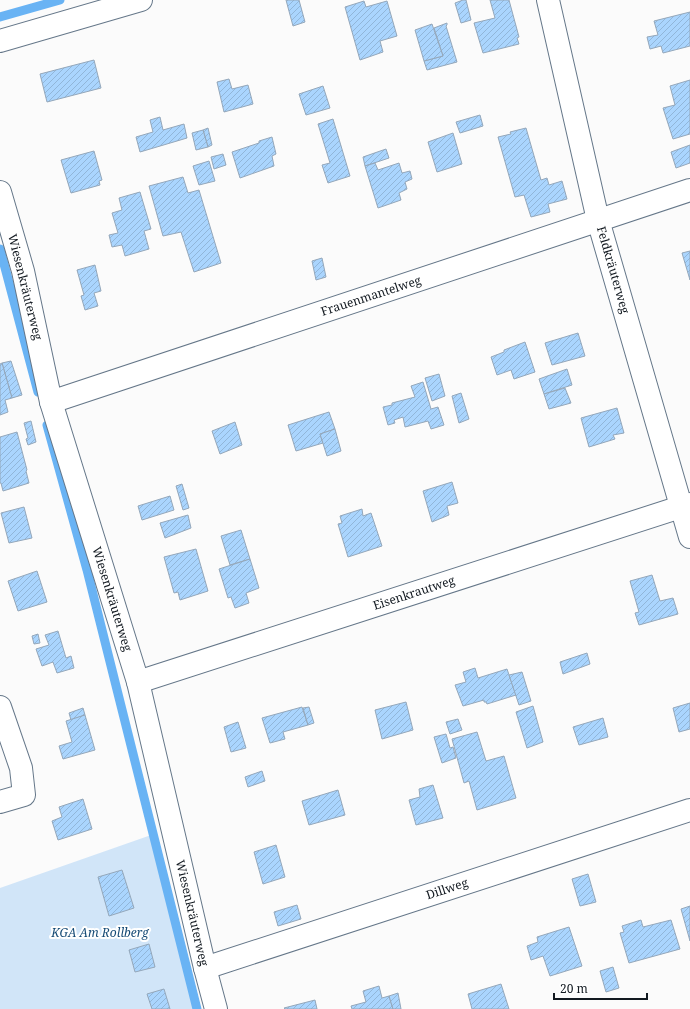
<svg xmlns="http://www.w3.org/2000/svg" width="690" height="1009" font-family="'Noto Serif',serif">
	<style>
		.green { fill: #d1e5f8 }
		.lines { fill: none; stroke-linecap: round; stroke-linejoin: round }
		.stream { stroke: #69b3f4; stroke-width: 9 }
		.building { fill: url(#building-hatch); stroke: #94a7ba }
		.minor-casing { stroke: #657789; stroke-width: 24 }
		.minor { stroke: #fff; stroke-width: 22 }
		.labels { text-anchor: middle; stroke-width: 4; stroke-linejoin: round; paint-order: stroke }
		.street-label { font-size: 12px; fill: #121920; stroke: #fff }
		.park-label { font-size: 12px; font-style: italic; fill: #154a75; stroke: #fff }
	</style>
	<defs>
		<pattern id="building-hatch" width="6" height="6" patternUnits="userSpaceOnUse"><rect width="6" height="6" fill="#aad5fe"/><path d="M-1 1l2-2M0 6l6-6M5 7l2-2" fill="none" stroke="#91b6d9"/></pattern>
	</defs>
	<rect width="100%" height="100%" fill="#fbfbfb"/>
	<path class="green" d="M154,834L198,1009H0V888Z"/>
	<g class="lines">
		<g class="stream">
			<path d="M0,17L60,0"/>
			<path d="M0,249L38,392"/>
			<path d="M47,425L87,570L197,1009"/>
		</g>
	</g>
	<g class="building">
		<path d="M286,0H299L305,22L293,26Z"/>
		<path d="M463,0H466L471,20L461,23L455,3Z"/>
		<path d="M490,0H509L519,37L517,38L519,44L483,53L474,23L495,18Z"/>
		<path d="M364,1L366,7L387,1L397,36L380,41L383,52L360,60L345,7Z"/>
		<path d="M690,12V46L663,53L661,46L650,49L647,37L658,35L654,21Z"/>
		<path d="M447,23V25L446,26L457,62L427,70L424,61L443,56L434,28Z"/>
		<path d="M432,24L443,56L424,61L415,30Z"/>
		<path d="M94,60L101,88L47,102L40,74Z"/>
		<path d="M229,79L232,89L248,85L253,104L224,112L217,82Z"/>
		<path d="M690,80V134L673,139L663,108L675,105L670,86Z"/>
		<path d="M323,86L330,108L306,115L299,94Z"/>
		<path d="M480,115L483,126L460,133L456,122Z"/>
		<path d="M160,117L163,130L184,124L187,138L140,152L136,137L153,132L150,120Z"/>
		<path d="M333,119L350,176L328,183L322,165L330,163L318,124Z"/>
		<path d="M208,128L212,145L208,147L203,130Z"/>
		<path d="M526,128L541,180L547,178L549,185L562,181L567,199L548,204L550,212L531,217L524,195L515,197L498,137L511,134L510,132Z"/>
		<path d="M203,130L208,147L196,150L192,133Z"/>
		<path d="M453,133L462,164L437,172L428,142Z"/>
		<path d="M272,137L276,154L272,156L274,166L240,178L232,152L259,143V141Z"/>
		<path d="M690,145V163L676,168L671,152Z"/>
		<path d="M386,149L389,158L365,166L363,157Z"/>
		<path d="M94,151L102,180L99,181L100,185L71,193L61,160Z"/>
		<path d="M223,154L226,165L214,169L211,157Z"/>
		<path d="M209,161L215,181L199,185L193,166Z"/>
		<path d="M375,163L378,170L399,163L402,173L410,171L412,179L405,182L407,189L399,193L401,200L378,208L365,166Z"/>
		<path d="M183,177L188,193L199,190L221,263L194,272L181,232L163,236L149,186Z"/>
		<path d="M140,192L151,229L144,231L149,249L125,256L122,245L112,247L109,235L118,233L112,213L122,210L119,198Z"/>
		<path d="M690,251V280L682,253Z"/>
		<path d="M322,258L326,277L316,280L312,261Z"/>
		<path d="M95,265L101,291L94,293L98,306L85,310L81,296L84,295L77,270Z"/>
		<path d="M578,333L585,356L552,365L545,343Z"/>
		<path d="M525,342L535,372L514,379L511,370L497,375L491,357L504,352V350Z"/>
		<path d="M11,361L22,395L12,398L2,363Z"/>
		<path d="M2,363L12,398L5,400L8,412L0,415V364Z"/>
		<path d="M567,369L572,385L544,394L539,379Z"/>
		<path d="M439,374L445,396L432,401L425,378Z"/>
		<path d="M423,382L431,409L438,407L444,425L431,429L428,421L405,427L403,417L394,420L395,423L388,425L383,407L392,405V403L415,397L411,386Z"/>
		<path d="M565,388L571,403L549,409L544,394Z"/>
		<path d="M461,393L469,419L459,423L452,396Z"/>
		<path d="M617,408L624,433L613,435L615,439L589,447L581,418Z"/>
		<path d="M329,412L335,429L320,434L323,443L296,451L288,425Z"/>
		<path d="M31,421L36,442L28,445L26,439L28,438L24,423Z"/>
		<path d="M235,422L242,445L220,454L212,431Z"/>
		<path d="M335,429L341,451L327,456L320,434Z"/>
		<path d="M17,432L27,470L26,471L29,483L3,491L1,483H0V437Z"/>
		<path d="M452,482L458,503L447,506L449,515L432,522L423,491Z"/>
		<path d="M182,484L189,508L183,510L176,486Z"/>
		<path d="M170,496L174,510L142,520L138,506Z"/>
		<path d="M24,507L32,538L9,543L1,513Z"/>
		<path d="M362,509L363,516L371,513L382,546L348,557L338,524L342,523L340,516Z"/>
		<path d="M188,515L191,528L165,538L160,523Z"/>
		<path d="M241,530L250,559L230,565L221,536Z"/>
		<path d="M196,549L208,591L180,600L178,592L174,593L164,557Z"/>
		<path d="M250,559L259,588L246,593L249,603L235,608L231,597L228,598L219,569Z"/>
		<path d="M37,571L47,602L18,611L8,581Z"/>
		<path d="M652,575L660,601L673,598L678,614L639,625L635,613L639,612L630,581Z"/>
		<path d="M58,631L66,658L71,656L74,668L57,673L53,662L42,666L36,649L49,645L45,635Z"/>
		<path d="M38,634L40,643L34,644L32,636Z"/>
		<path d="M587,653L590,664L563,674L560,662Z"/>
		<path d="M475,668L478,678L507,669L516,695L487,704L486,702H484V700L463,706L455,685L466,682L463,672Z"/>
		<path d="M522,672L531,701L519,705L509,675Z"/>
		<path d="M406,702L413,730L382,739L375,710Z"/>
		<path d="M690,703V729L679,732L673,708Z"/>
		<path d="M533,706L543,742L527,748L516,712Z"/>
		<path d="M302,707L308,725L283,732L285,739L270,743L262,718Z"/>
		<path d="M309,707L314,723L308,725L303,708Z"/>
		<path d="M83,708L85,715L71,720L69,713Z"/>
		<path d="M85,715L95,750L63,759L59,746L72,742L66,721Z"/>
		<path d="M603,718L608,737L579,745L573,727Z"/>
		<path d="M458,719L462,730L450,734L446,722Z"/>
		<path d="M238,722L246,748L231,752L224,727Z"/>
		<path d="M477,732L486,761L504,756L516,798L477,810L469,781L464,783L452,739Z"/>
		<path d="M446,734L450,748L453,747L456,758L442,763L434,737Z"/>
		<path d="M262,771L265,781L248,787L245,777Z"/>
		<path d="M433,785L443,818L416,825L409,800L420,797L419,789Z"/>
		<path d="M338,790L345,815L309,825L302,801Z"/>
		<path d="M83,799L92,829L58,840L52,821L62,817L59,807Z"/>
		<path d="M276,845L285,877L263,884L254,852Z"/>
		<path d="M122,870L134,908L109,916L98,877Z"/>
		<path d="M588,874L596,902L580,906L572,879Z"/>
		<path d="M297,905L301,919L278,926L274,912Z"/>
		<path d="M690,906V941L681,909Z"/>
		<path d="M641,920L643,927L671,920L680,949L629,963L620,933L624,932L622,926Z"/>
		<path d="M569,927L582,966L550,976L543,956L531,960L527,946L538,942L537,937Z"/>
		<path d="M149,944L155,967L135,972L129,950Z"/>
		<path d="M613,967L619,988L606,992L600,971Z"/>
		<path d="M501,984L509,1009H472L468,994Z"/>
		<path d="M379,986L382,998L389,996L393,1009H352L351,1006L366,1002L363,991Z"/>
		<path d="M164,989L170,1009H152L147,994Z"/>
		<path d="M398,993L401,1009H393L389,996Z"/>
		<path d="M315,1000L317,1009H285L284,1008Z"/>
	</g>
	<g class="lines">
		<defs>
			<g id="minor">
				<path d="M548,0L598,220L690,537"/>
				<path d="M0,41L141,0"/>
				<path d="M0,192L23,271L51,402L138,682L205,968L216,1009"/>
				<path d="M51,402L690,190"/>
				<path d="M138,682L690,504"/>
				<path d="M0,707L21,768L24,795L0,802"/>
				<path d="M205,968L690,810"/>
			</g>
		</defs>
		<use href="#minor" class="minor-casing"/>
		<use href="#minor" class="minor"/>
	</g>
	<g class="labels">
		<g class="street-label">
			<text transform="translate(613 270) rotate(74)" y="4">Feldkräuterweg</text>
			<text transform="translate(25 287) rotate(76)" y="4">Wiesenkräuterweg</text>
			<text transform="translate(371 296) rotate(-18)" y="4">Frauenmantelweg</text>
			<text transform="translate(414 593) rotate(-18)" y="4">Eisenkrautweg</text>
			<text transform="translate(112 599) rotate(73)" y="4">Wiesenkräuterweg</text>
			<text transform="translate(447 889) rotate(-18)" y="4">Dillweg</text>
			<text transform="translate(192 913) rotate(77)" y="4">Wiesenkräuterweg</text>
		</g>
		<g class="park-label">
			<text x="100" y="937">KGA Am Rollberg</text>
		</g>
	</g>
	<path d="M554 993v6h93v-6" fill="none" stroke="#121920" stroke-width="2"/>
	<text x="560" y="993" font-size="12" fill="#121920" stroke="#ffffff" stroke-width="3" paint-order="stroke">20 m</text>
</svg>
